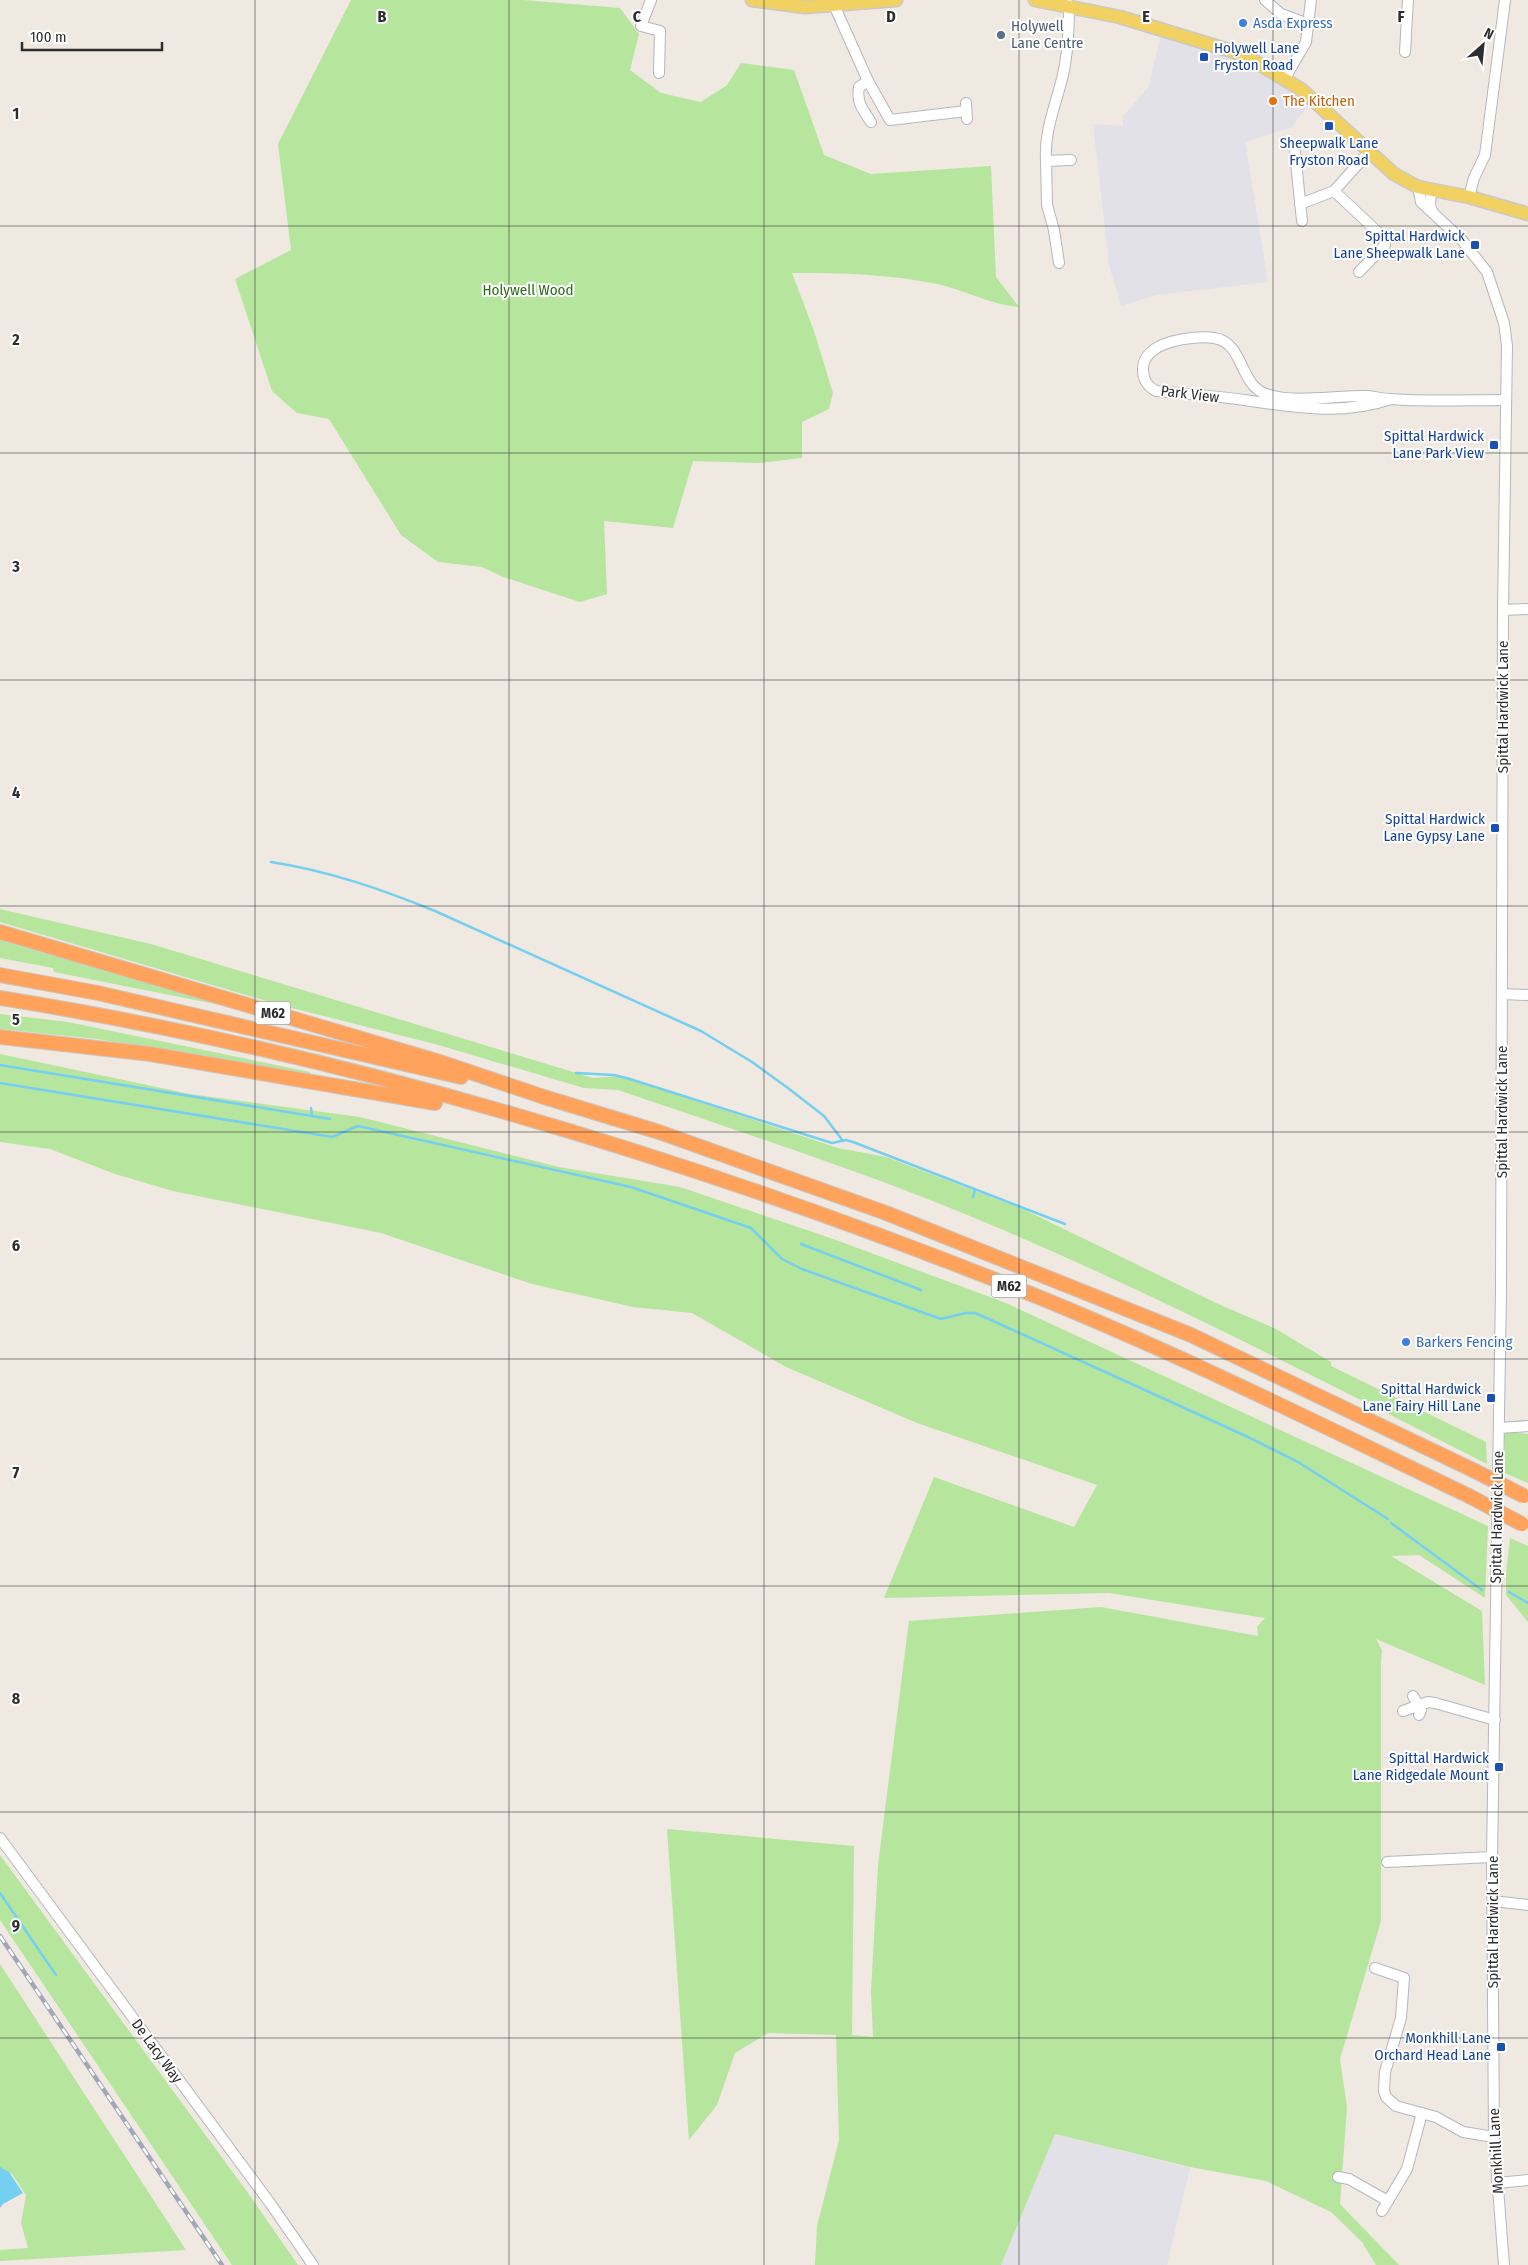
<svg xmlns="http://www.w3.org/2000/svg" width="1528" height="2265" font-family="'Fira Sans Condensed',sans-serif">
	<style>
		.industrial { fill: #e3e1e8 }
		.green { fill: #b6e59e }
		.water { fill: #75cff0 }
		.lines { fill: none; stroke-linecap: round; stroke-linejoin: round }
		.stream { stroke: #75cff0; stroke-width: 2.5 }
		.minor-casing { stroke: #b4b7c1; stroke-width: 12 }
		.major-casing { stroke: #c9c9c9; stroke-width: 15 }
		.highway-casing { stroke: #c9c9c9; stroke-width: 16 }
		.minor { stroke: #fff; stroke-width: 10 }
		.major { stroke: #f2d163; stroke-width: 12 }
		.highway { stroke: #ffa35c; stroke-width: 14 }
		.rail-casing { stroke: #a3a6b8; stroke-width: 4.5 }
		.rail { stroke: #fff; stroke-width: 2.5; stroke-dasharray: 8; stroke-linecap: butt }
		.highway-bridge-casing { stroke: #c9c9c9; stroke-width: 16; stroke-linecap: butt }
		.highway-bridge { stroke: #ffa35c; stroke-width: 14 }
		.grid { fill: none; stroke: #2e2e2e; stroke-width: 1; stroke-opacity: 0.55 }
		.shop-dot { fill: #3f7fe0; stroke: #fff; stroke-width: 2 }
		.service-dot { fill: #5c6f8a; stroke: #fff; stroke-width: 2 }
		.transit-dot { fill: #1a4fb4; stroke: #fff; stroke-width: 2 }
		.food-dot { fill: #e8710a; stroke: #fff; stroke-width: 2 }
		.labels { text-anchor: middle; stroke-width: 4; stroke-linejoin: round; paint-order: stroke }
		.shield { fill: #fff; stroke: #6d6d6d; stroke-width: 1 }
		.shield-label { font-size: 14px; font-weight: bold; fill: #2e2e2e }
		.shop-label { font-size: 15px; fill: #366cbe; stroke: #fff; text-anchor: start }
		.service-label { font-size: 15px; fill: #4e5e75; stroke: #fff; text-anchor: start }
		.transit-label { font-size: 15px; fill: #164399; stroke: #fff; text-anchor: end }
		.food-label { font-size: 15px; fill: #c56008; stroke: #fff; text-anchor: start }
		.park-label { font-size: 15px; fill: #2c6e1b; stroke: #fff }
		.street-label { font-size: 15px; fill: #2e2e2e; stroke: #fff }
		.grid-label { font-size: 16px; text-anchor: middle; font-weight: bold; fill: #2e2e2e; stroke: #fff; stroke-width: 4; stroke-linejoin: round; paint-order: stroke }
	</style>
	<rect width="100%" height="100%" fill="#efe9e1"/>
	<g class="industrial">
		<path d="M1162,31L1235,52L1313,99L1292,127L1245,142L1268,282L1156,295L1121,306L1109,265L1093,124L1123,126V116L1148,88Z"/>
		<path d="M1054,2134L1190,2168L1167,2265H1001Z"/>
	</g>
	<g class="green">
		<path d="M351,0H523L620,8L639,34L630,70L661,93L701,102L727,85L741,63L794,70L824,155L871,174L991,166L996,277L1019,307C991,305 965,290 937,284C889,274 841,273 792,273L814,331L833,393L829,409L802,422V458L759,463L693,461L673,528L604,521L607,594L580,602L503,577L482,567L438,562L401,535L329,419L297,413L272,391L235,279L291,250L278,144Z"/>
		<path d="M0,909L151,944L593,1078L622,1076L838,1148L886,1157L1025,1210L1216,1303L1276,1329L1331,1362V1366L1486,1442L1487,1464C1329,1384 1171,1302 1008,1232C881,1177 749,1135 618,1090L584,1088L435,1044L280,1005L0,922Z"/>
		<path d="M0,940L50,955V952L240,1009L54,972L53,968L0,958Z"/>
		<path d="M0,1014L68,1022L310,1072V1075L97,1039L0,1029Z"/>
		<path d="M0,1054L190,1094L360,1117L559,1167L680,1187L836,1240L1006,1303L1488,1526L1485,1598L1419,1555L1391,1556L1482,1611L1485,1685L1376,1639L1382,1650L1381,1661V1921L1340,2059L1347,2107L1340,2204L1399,2265H1376L1362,2242L1331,2212L1266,2181L1190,2167L1055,2134L1001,2265H815L817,2226L839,2140L836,2035L768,2033L735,2053L717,2105L689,2140L667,1829L854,1846L852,2035L873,2037L871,1991L878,1865L909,1621L1101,1607L1258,1636L1257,1627L1265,1618L1109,1593L884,1598L934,1477L1074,1527L1097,1485L917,1423L786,1367L692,1313L633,1307L532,1284L381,1233L173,1191L115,1174L50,1149L0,1142Z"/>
		<path d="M1504,1431L1528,1434V1483L1505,1473Z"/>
		<path d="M1510,1538L1528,1546V1622L1506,1595V1574Z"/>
		<path d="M0,1855L248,2193L298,2265H232L0,1920Z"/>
		<path d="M0,1964L186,2250L0,2261V2250L28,2248L21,2223L26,2195L12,2174L0,2168Z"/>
	</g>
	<path class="water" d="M0,2167L9,2172L23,2193L3,2204L0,2208Z"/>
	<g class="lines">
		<g class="stream">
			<path d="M271,862C329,871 381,889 435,911L701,1031L752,1062L788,1088L824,1116L843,1141"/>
			<path d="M0,1065L330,1119"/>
			<path d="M576,1073L614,1075L630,1079L832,1143L846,1140L853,1142L1065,1224"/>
			<path d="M0,1083L332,1137L358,1126L631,1187L751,1228L782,1259L802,1269L941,1319L966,1313H975L991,1320L1248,1437L1298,1462L1388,1519"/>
			<path d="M311,1108L312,1116"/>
			<path d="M973,1197L975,1190"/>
			<path d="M801,1244L921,1290"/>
			<path d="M1391,1523L1482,1590"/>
			<path d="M1509,1592L1528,1603"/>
			<path d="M0,1893L56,1975"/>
		</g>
		<defs>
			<g id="minor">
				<path d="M651,0L641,26L660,31L659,73"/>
				<path d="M834,0V5L868,81L890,120L966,111"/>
				<path d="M1265,0L1281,14L1308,24"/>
				<path d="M1405,52L1408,0"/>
				<path d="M1285,78L1306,42L1311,0"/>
				<path d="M868,81L859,87C856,102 863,110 871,122"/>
				<path d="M966,103L967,119"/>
				<path d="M1295,152L1302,221"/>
				<path d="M1046,161C1044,131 1056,104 1063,75C1068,52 1069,29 1069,5"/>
				<path d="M1418,187L1421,202L1461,239L1487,272L1504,323L1507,346L1503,610L1501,1290L1492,1857L1494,2137L1504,2265"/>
				<path d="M1431,190L1430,206L1433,213"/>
				<path d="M1334,191L1383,237L1385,245L1359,272"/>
				<path d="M1469,197L1474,178L1485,155L1505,0"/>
				<path d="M1300,204L1334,191L1369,152"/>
				<path d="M1059,263L1054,230L1047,205L1046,161L1071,160"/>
				<path d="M1391,399C1341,416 1294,407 1244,400C1215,396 1185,394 1156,391C1147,386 1143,380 1143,370C1142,341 1193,335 1214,338C1244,342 1239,385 1266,394C1295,404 1337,395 1368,396C1376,397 1383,399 1391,399C1428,402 1467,400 1505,400"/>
				<path d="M1503,610L1528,609"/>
				<path d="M1502,994L1528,995"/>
				<path d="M1499,1428L1528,1426"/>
				<path d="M1413,1696L1421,1710L1419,1715"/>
				<path d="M1403,1711L1428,1702L1435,1703L1495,1720"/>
				<path d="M0,1838L270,2203L313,2265"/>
				<path d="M1387,1862L1492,1857"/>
				<path d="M1493,1901L1528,1905"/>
				<path d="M1375,1968L1404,1978L1401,2018L1385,2072L1384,2091L1386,2097L1396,2106L1436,2117L1463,2132L1494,2137"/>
				<path d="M1338,2177L1349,2179L1388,2201"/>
				<path d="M1497,2183L1528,2180"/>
				<path d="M1382,2211L1407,2169L1422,2113"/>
			</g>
			<g id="major">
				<path d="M752,0L805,7L896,0"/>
				<path d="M1035,0L1120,17L1235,52L1256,62L1302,90L1394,174L1418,187L1469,197L1528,214"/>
			</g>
			<g id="highway">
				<path d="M0,932L440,1062L544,1097L659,1132L886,1213L1191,1335L1475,1471"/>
				<path d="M0,975L98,993L461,1077"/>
				<path d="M0,998C349,1054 693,1159 1021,1290C1174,1351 1321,1425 1469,1496"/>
				<path d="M0,1037L150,1054L435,1103"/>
			</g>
		</defs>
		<use href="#minor" class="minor-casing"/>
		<use href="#major" class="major-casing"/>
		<use href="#highway" class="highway-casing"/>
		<use href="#minor" class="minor"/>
		<use href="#major" class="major"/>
		<use href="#highway" class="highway"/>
		<defs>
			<path id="rail" d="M0,1936L222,2265"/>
		</defs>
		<use href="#rail" class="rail-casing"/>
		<use href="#rail" class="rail"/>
		<defs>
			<g id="highway-bridge">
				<path d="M1475,1471L1524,1496"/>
				<path d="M1469,1496L1522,1524"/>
			</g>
		</defs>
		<use href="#highway-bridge" class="highway-bridge-casing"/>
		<use href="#highway-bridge" class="highway-bridge"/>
	</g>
	<path class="grid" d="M255,0V2265M509,0V2265M764,0V2265M1019,0V2265M1273,0V2265M0,226H1528M0,453H1528M0,680H1528M0,906H1528M0,1132H1528M0,1359H1528M0,1586H1528M0,1812H1528M0,2038H1528"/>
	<g class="shop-dot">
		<circle cx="1243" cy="23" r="5"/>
		<circle cx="1406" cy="1342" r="5"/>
	</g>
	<circle class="service-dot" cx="1001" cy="35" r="5"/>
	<g class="transit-dot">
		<rect x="1199" y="52" width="10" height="10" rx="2.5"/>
		<rect x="1324" y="121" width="10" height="10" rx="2.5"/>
		<rect x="1470" y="240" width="10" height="10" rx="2.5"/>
		<rect x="1489" y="440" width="10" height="10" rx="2.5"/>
		<rect x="1490" y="823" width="10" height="10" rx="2.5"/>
		<rect x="1486" y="1393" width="10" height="10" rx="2.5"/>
		<rect x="1494" y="1762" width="10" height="10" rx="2.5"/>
		<rect x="1496" y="2042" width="10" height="10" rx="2.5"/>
	</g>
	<circle class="food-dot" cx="1273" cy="101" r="5"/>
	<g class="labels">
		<g class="shield">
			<rect x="255.5" y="1001.5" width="35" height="23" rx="4"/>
			<rect x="991.5" y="1274.5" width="35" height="23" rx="4"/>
		</g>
		<g class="shield-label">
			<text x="273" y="1018">M62</text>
			<text x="1009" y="1291">M62</text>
		</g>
		<g class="shop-label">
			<text x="1253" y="28">Asda Express</text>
			<text x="1416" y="1347">Barkers Fencing</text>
		</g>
		<g class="service-label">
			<text x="1011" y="31">Holywell<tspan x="1011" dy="17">Lane Centre</tspan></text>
		</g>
		<g class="transit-label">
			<text x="1214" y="53" text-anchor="start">Holywell Lane<tspan x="1214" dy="17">Fryston Road</tspan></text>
			<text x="1329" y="148" text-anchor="middle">Sheepwalk Lane<tspan x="1329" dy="17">Fryston Road</tspan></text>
			<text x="1465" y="241">Spittal Hardwick<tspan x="1465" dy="17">Lane Sheepwalk Lane</tspan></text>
			<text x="1484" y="441">Spittal Hardwick<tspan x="1484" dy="17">Lane Park View</tspan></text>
			<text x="1485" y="824">Spittal Hardwick<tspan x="1485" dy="17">Lane Gypsy Lane</tspan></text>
			<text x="1481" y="1394">Spittal Hardwick<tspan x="1481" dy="17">Lane Fairy Hill Lane</tspan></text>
			<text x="1489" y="1763">Spittal Hardwick<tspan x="1489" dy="17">Lane Ridgedale Mount</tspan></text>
			<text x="1491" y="2043">Monkhill Lane<tspan x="1491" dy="17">Orchard Head Lane</tspan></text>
		</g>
		<g class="food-label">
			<text x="1283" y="106">The Kitchen</text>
		</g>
		<g class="park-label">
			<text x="528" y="295">Holywell Wood</text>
		</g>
		<g class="street-label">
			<text transform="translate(1190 394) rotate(7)" y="5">Park View</text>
			<text transform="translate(1503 707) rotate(-90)" y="5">Spittal Hardwick Lane</text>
			<text transform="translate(1502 1112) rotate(-90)" y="5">Spittal Hardwick Lane</text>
			<text transform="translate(1497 1517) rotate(-89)" y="5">Spittal Hardwick Lane</text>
			<text transform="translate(1493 1922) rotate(-90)" y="5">Spittal Hardwick Lane</text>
			<text transform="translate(157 2051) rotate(54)" y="5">De Lacy Way</text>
			<text transform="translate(1496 2151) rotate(-93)" y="5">Monkhill Lane</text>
		</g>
	</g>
	<g class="grid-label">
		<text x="382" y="22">B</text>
		<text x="637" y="22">C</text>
		<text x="891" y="22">D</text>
		<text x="1146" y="22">E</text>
		<text x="1401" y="22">F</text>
		<text x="16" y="119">1</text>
		<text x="16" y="345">2</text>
		<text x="16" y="572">3</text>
		<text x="16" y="798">4</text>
		<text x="16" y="1025">5</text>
		<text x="16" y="1251">6</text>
		<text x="16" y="1478">7</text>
		<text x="16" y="1704">8</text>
		<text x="16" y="1931">9</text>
	</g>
	<g transform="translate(1483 45) rotate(27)" stroke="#ffffff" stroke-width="4" paint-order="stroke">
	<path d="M0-4L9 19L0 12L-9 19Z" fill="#2e2e2e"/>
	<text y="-8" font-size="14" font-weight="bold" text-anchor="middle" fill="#2e2e2e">N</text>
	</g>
	<path d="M22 42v8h140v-8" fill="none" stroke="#2e2e2e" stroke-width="2.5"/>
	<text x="30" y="42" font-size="15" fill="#2e2e2e" stroke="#ffffff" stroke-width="4" paint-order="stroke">100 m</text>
</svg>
